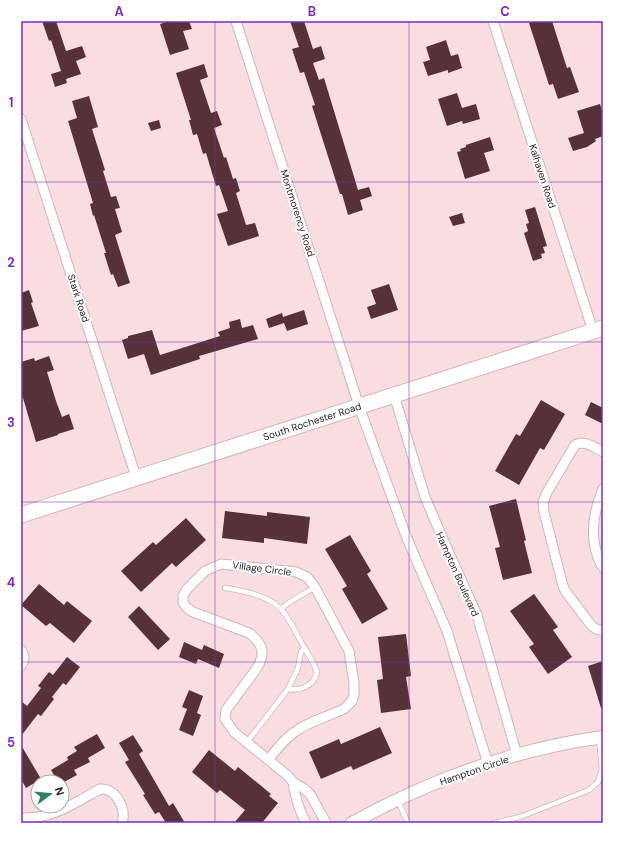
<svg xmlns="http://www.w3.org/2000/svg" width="624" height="844" font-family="'DM Sans',sans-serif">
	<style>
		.building { fill: #563138 }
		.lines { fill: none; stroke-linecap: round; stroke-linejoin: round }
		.service-casing { stroke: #ceb4b8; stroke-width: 6 }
		.minor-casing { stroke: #ceb4b8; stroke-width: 11 }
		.tertiary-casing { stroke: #ceb4b8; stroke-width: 14 }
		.primary-casing { stroke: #ceb4b8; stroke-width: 17 }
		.service { stroke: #fff; stroke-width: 4.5 }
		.minor { stroke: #fff; stroke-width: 9 }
		.tertiary { stroke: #fff; stroke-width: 12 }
		.primary { stroke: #fff; stroke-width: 15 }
		.grid { fill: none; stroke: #7b2cbf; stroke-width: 1; stroke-opacity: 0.55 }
		.labels { text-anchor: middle; stroke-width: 4; stroke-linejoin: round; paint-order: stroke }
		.street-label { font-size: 10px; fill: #271d1f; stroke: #fff }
		.neatline { fill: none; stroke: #7b2cbf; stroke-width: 1.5 }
		.grid-label { font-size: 13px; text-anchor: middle; font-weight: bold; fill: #7b2cbf }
	</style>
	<rect width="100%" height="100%" fill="#f8dde1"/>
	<g class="building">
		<path d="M42,21H56L66,51L82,46L86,57L76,61L81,74L66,79L67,83L55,87L51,74L61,71L51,40L49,41Z"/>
		<path d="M170,21H189L192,29L183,31L189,49L170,55L160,24Z"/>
		<path d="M290,21H304L313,49L321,46L325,59L313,63L319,80L324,78L358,190L369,187L372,196L360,200L363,210L348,215L342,194H340L312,106L315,105L304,72L300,73L292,49L299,47Z"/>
		<path d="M535,21H552L567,68L570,67L579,92L558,99L553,84L549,85L529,23Z"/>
		<path d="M446,40L451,56L458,54L462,68L448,73V70L428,76L423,62L430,60L426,47Z"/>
		<path d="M204,64L208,77L200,80L211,113L217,111L222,125L214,128L224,158L226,157L233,179L236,178L240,191L236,193L246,225L255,223L259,236L228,246L217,214L228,211L219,185L216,186L206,153L203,154L197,134L193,135L189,120H191L176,73Z"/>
		<path d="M457,93L462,108L476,104L480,119L463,124L462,121L447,126L438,99Z"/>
		<path d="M89,96L98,127L92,129L105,170L103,171L111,197L116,196L120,208L115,209L122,232L115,235L130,283L118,287L113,274L111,275L104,253H106L94,215L93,216L90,204L93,203L68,121L77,118L72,101Z"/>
		<path d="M600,104L603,114V136L595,139L596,141L587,147L573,151L568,138L584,133L577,111Z"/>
		<path d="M159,120L161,128L151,131L148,123Z"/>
		<path d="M490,137L494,150L484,153L490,171L465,179L457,152L461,151L460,149L466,147V145Z"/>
		<path d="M535,207L547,246L543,247L545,253L541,254L542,258L533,261L524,233L528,231L526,224L529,223L525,210Z"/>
		<path d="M462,213L465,223L453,226L449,217Z"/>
		<path d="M389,284L398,310L371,319L367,307L376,304L371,290Z"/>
		<path d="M29,290L33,302L31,303L39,326L21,331V293Z"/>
		<path d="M304,310L308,324L287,331L284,323L269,328L266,319L282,313L283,317Z"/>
		<path d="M240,319L242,328L253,325L258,339L199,356L200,359L151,375L144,354L128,359L122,340L128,338V336L152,330L160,355L220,336L218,332L230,328L229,322Z"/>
		<path d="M49,356L54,370L47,372L56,401L62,417L69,414L74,429L58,434V435L36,442L23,398H21V362L34,358L35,361Z"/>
		<path d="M541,400L565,414L544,450L540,448L519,485L495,471L516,434L520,436Z"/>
		<path d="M591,402L603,408V424L585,415Z"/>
		<path d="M516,499L526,540L524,541L532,573L503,580L495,548L500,547L489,506Z"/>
		<path d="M225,511L267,516V512L310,517L307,544L264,538V543L222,538Z"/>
		<path d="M186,518L206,540L176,567L172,563L141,592L121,571L153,542L156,545Z"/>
		<path d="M350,535L371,571L367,574L388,609L362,624L342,589L347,586L325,549Z"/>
		<path d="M39,584L64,605L67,601L92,621L74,643L50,623L46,626L21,605Z"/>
		<path d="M534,594L558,627L553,630L572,657L548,674L529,647L534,644L510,611Z"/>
		<path d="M139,606L170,639L158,650L128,617Z"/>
		<path d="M406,634L411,676L406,677L411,709L381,713L377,680L383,679L378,637Z"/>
		<path d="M184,642L202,650L204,645L224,654L219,668L198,659L196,664L179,657Z"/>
		<path d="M67,657L80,667L66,685L63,683L52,697L54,699L41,716L38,714L21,736V701L27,706L41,688L38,686L49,672L53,675Z"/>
		<path d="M603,661V708H601L588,666Z"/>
		<path d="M189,690L203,696L197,713L201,715L193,736L179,730L187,709L182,707Z"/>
		<path d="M380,727L392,753L353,770L351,766L321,779L309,752L339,739L341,744Z"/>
		<path d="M97,734L105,748L88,758L90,762L74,770L77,775L64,782H58L51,770L68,760L67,757L77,751L74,747Z"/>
		<path d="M133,735L143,751L139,754L150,773L169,806L173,803L185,823H166L159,812L155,814L143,795L145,794L125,762L129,760L119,743Z"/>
		<path d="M21,745L41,779L26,788L21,779Z"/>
		<path d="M209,750L235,771L238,767L271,794L269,796L278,803L262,823H234L245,810L220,790L217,793L192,772Z"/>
	</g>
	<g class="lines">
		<defs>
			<g id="service">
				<path d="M225,588C244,591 268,595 282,610C290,620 296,632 301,642C307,653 314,661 317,673C313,686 301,691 288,689"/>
				<path d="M281,609L291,601L315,587"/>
				<path d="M247,742L288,689L298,668L301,652L304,648"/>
				<path d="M398,801L408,823"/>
				<path d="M494,823L520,817L589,790L598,782L602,769L599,739"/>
			</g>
			<g id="minor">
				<path d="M236,21L359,406L406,536L447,631L488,764"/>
				<path d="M493,21L593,331"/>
				<path d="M21,119L136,477"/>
				<path d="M394,395L425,497L445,544L477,615L517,755"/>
				<path d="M603,452C594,447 585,440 575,445L546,494L543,503L544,512L563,586L566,592L591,625L596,629L603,631"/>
				<path d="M603,489C592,515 588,542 603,568"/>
				<path d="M21,650C25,656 25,659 21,666"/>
				<path d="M268,760C276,750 285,738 296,731C310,721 329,716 344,709L352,701L354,694V683L349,651L315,587L307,577L296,572L221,564L205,571L187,589L183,596V602L186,607L193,612L249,633C263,644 266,653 257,668L226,710L225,719L234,732L287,775L293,782L303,788L310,794L326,823"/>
				<path d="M293,782C295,797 299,810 306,823"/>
				<path d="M21,818C53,819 73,804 100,789C116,788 127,809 122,823"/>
			</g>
			<path id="tertiary" d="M352,823C430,780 515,749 603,737"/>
			<path id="primary" d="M21,515L603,328"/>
		</defs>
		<use href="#service" class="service-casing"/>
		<use href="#minor" class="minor-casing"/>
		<use href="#tertiary" class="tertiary-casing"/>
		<use href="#primary" class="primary-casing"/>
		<use href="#service" class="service"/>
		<use href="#minor" class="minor"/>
		<use href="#tertiary" class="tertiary"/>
		<use href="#primary" class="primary"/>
	</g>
	<path class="grid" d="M215,21V823M409,21V823M21,182H603M21,342H603M21,502H603M21,662H603"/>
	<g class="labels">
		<g class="street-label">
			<text transform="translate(543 176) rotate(72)" y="4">Kalhaven Road</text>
			<text transform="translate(298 213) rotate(72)" y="4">Montmorency Road</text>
			<text transform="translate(79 298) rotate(72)" y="4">Stark Road</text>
			<text transform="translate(312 421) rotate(-18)" y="4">South Rochester Road</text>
			<text transform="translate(262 568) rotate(7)" y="4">Village Circle</text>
			<text transform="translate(458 574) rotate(66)" y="4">Hampton Boulevard</text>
			<text transform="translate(474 770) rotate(-19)" y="4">Hampton Circle</text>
		</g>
	</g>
	<rect width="624" height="844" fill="none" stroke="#ffffff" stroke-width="44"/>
	<g transform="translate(50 794) rotate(74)"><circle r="19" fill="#ffffff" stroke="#a9a5a5"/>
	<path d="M0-3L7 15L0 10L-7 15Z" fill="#27835a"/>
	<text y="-6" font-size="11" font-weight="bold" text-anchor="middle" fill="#271d1f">N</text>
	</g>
	<rect x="22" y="22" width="580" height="800" class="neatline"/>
	<g class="grid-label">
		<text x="119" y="16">A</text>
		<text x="312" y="16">B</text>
		<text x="505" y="16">C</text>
		<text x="11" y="107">1</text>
		<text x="11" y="267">2</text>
		<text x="11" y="427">3</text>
		<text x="11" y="587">4</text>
		<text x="11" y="747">5</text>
	</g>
</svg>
